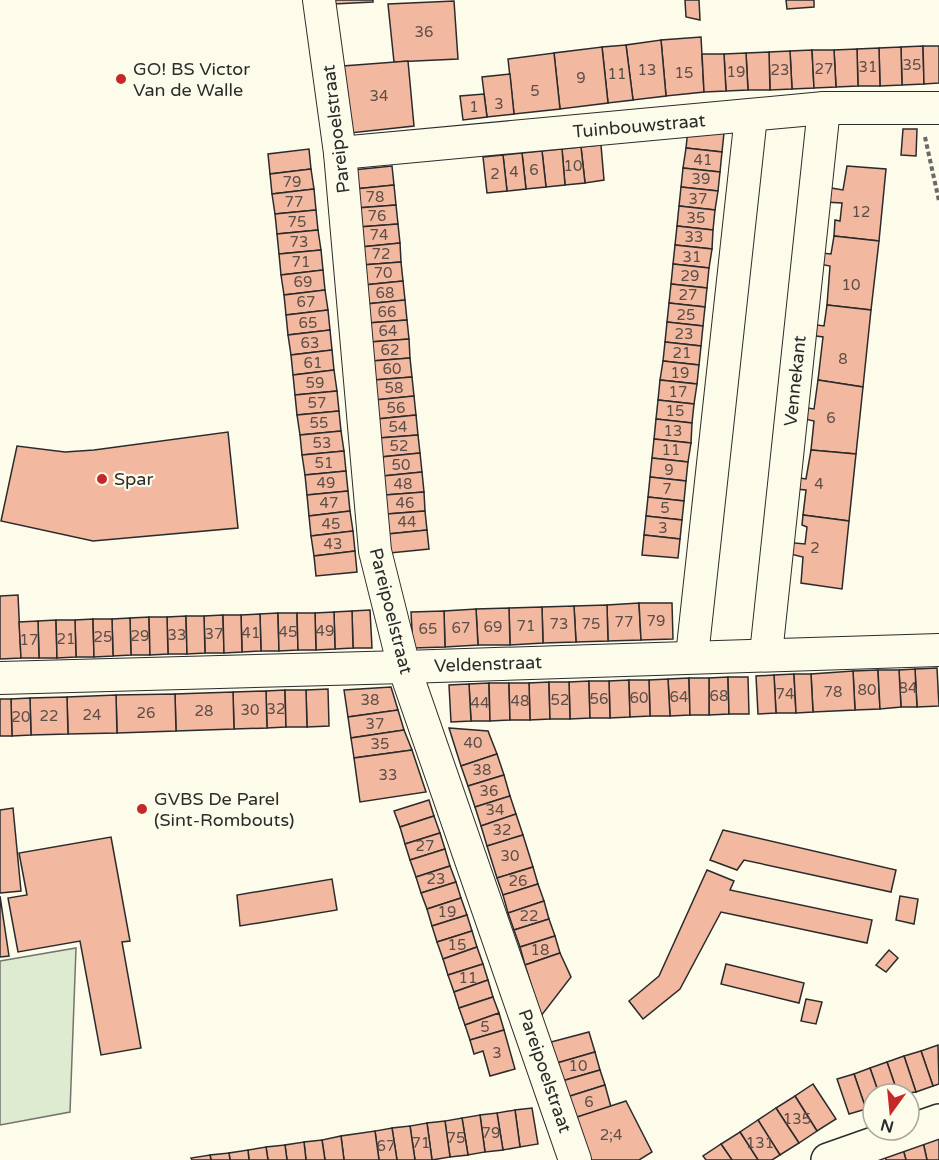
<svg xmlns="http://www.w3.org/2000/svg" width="939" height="1160" font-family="'Varela Round',sans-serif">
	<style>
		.green { fill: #deebd1; stroke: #74746e; stroke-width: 1.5 }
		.building { fill: #f2b8a0; stroke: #2b2b2b; stroke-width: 1.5 }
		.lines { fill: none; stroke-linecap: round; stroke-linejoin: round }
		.minor-casing { stroke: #2b2b2b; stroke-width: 34 }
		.major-casing { stroke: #2b2b2b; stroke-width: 36 }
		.path { stroke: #6a6964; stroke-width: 4; stroke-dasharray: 4.5 3; stroke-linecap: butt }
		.minor { stroke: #fdfbea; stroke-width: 32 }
		.major { stroke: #fdfbea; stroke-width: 33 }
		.poi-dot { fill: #c62828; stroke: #fdfbea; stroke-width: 2 }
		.labels { text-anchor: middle; stroke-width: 4.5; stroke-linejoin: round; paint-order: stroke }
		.number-label { font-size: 15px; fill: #5d4e48 }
		.poi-label { font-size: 18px; fill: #2b2b2b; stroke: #fdfbea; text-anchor: start }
		.street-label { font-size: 18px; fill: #2b2b2b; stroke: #fdfbea }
	</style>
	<rect width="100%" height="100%" fill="#fdfbea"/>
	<path class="green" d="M76,948L70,1112L0,1125V961Z"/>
	<g class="building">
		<path d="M333,0H373V2L334,4Z"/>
		<path d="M685,0H699L700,20L686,17Z"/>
		<path d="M786,0H814V7L787,9Z"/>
		<path d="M454,1L458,59L394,62L388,4Z"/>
		<path d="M701,37L704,92L666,96L661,40Z"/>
		<path d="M661,40L666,96L633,100L626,45Z"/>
		<path d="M626,45L633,100L608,103L602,47Z"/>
		<path d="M923,46L924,84L902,85L901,47Z"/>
		<path d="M923,46H939V83L924,84Z"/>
		<path d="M602,47L608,103L560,109L554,53Z"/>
		<path d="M901,47L902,85L880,86L879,48Z"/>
		<path d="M879,48L880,86H858L857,49Z"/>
		<path d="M857,49L858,86L836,87L834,50Z"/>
		<path d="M812,50L814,88L792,89L790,51Z"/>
		<path d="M812,50H834L836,87L814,88Z"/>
		<path d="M790,51L792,89L770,90L769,52Z"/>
		<path d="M769,52L770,90H748L746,53Z"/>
		<path d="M554,53L560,109L514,114L508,59Z"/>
		<path d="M746,53L748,90L726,91L724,54Z"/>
		<path d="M702,54H724L726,91L704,92Z"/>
		<path d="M408,61L414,126L350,133L343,66Z"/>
		<path d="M510,74L514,114L487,117L482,77Z"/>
		<path d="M484,94L487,117L463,120L460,96Z"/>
		<path d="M688,129L724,133L722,152L686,148Z"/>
		<path d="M903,129H917L916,156L901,155Z"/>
		<path d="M601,145L604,180L585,183L581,147Z"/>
		<path d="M581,147L585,183L565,185L562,149Z"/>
		<path d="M686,148L722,152L720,172L683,168Z"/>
		<path d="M309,149L311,169L270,174L268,154Z"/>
		<path d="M562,149L565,185L546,187L542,151Z"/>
		<path d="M542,151L546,187L526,189L522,153Z"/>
		<path d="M522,153L526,189L507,191L503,155Z"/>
		<path d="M503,155L507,191L487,193L483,157Z"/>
		<path d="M392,166L394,185L355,189L353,170Z"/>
		<path d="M847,166L886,169L879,241L834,236L835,220L840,221L842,203L824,202L825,187L843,190Z"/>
		<path d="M683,168L720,172L718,191L681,187Z"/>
		<path d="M311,169L314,189L272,194L270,174Z"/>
		<path d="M394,185L396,205L357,208L355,189Z"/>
		<path d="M681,187L718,191L715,210L679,206Z"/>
		<path d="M314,189L316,210L275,214L272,194Z"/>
		<path d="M396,205L398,224L359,227L357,208Z"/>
		<path d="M679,206L715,210L713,230L677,226Z"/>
		<path d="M316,210L318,230L277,234L275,214Z"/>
		<path d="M398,224L400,243L361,247L359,227Z"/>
		<path d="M677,226L713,230L712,249L675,245Z"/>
		<path d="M318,230L321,250L279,254L277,234Z"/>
		<path d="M834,236L879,241L871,310L827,305L830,266L809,262L811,252L831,254Z"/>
		<path d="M400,243L401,262L362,265L361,247Z"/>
		<path d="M675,245L712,249L709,268L673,264Z"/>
		<path d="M321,250L323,270L281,275L279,254Z"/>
		<path d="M401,262L403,281L364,285L362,265Z"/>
		<path d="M673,264L709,268L707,288L671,284Z"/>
		<path d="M323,270L325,290L284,295L281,275Z"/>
		<path d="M403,281L405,300L366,304L364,285Z"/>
		<path d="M671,284L707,288L705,307L669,303Z"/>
		<path d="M325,290L328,310L286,315L284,295Z"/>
		<path d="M405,300L407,320L368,323L366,304Z"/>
		<path d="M669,303L705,307L703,326L667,322Z"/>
		<path d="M827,305L871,310L863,387L818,380L823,337L802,334L803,323L824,326Z"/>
		<path d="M328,310L330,330L288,335L286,315Z"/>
		<path d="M407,320L409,339L370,342L368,323Z"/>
		<path d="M667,322L703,326L701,346L665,342Z"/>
		<path d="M330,330L332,350L291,355L288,335Z"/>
		<path d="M409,339L410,358L372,361L370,342Z"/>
		<path d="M665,342L701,346L699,365L663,361Z"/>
		<path d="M332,350L334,370L293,375L291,355Z"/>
		<path d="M410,358L412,377L374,380L372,361Z"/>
		<path d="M663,361L699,365L697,384L660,380Z"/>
		<path d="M334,370L337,391L295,395L293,375Z"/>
		<path d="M412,377L414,396L375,400L374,380Z"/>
		<path d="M660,380L697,384L694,404L658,400Z"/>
		<path d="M818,380L863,387L856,454L811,450L814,421L792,416L795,406L814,409Z"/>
		<path d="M337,391L339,411L297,415L295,395Z"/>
		<path d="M414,396L416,415L377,419L375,400Z"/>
		<path d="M658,400L694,404L692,423L656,419Z"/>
		<path d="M339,411L341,431L300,435L297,415Z"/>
		<path d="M416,415L418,435L379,438L377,419Z"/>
		<path d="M656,419L692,423L691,443L654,439Z"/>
		<path d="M341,431L344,451L302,455L300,435Z"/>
		<path d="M228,432L238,528L93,541L1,521L17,446L65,452L94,450Z"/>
		<path d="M418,435L420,453L381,457L379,438Z"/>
		<path d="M654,439L691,443L688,462L652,458Z"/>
		<path d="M811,450L856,454L849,521L803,515L806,490L784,488L787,476L806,479Z"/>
		<path d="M344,451L346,471L305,475L302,455Z"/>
		<path d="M420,453L422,472L383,476L381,457Z"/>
		<path d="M652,458L688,462L686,481L650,477Z"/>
		<path d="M346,471L348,491L307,495L305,475Z"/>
		<path d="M422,472L424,492L385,495L383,476Z"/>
		<path d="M650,477L686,481L684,501L648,497Z"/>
		<path d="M348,491L350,511L309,516L307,495Z"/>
		<path d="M424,492L425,511L387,514L385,495Z"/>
		<path d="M648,497L684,501L682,520L646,516Z"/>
		<path d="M350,511L353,531L311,536L309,516Z"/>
		<path d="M425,511L427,530L388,534L387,514Z"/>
		<path d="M803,515L849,521L842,589L801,583L803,557L782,552L784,542L805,544L807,527L802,525Z"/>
		<path d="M646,516L682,520L680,539L644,535Z"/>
		<path d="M427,530L429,549L390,553L388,534Z"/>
		<path d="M353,531L355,551L314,556L311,536Z"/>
		<path d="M644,535L680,539L678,558L642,555Z"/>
		<path d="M355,551L357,572L316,576L314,556Z"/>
		<path d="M18,595L21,658L0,659V596Z"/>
		<path d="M639,603L641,640L608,641L607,605Z"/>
		<path d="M639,603H672L673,639L641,640Z"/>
		<path d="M607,605L608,641L576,642L574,606Z"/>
		<path d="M574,606L576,642L543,643L542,607Z"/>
		<path d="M542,607L543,643L510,645L509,608Z"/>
		<path d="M509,608L510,645H478L476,609Z"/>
		<path d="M476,609L478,645L445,647L444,611Z"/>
		<path d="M370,610L372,648H353L352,611Z"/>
		<path d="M352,611L353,648L335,649L334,612Z"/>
		<path d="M444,611L445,647L413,648L411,612Z"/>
		<path d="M334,612L335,649L316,650L315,613Z"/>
		<path d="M278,613L279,651H261L260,614Z"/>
		<path d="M278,613H297L298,650L279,651Z"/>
		<path d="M297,613H315L316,650H298Z"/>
		<path d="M260,614L261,651L242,652L241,615Z"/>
		<path d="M223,615L224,653H205L204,616Z"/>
		<path d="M223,615H241L242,652L224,653Z"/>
		<path d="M186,616L187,654H168L167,617Z"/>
		<path d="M186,616H204L205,653L187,654Z"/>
		<path d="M149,617L150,655H131L130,618Z"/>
		<path d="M149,617H167L168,654L150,655Z"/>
		<path d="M130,618L131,655L113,656L112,619Z"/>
		<path d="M93,619L94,657H76L75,620Z"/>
		<path d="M93,619H112L113,656L94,657Z"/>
		<path d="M56,620L57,658H39L38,621Z"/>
		<path d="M56,620H75L76,657L57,658Z"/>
		<path d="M38,621L39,658H21L19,622Z"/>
		<path d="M937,668L939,706L917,707L915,669Z"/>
		<path d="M915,669L917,707H901L899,670Z"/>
		<path d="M878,670L880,709L855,710L853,671Z"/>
		<path d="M878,670H899L901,707L880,709Z"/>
		<path d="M853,671L855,710L813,712L811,674Z"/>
		<path d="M794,674L796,713H776L774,675Z"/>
		<path d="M794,674H811L813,712L796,713Z"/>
		<path d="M774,675L776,713L758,714L756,676Z"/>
		<path d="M728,677L729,714L709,715V678Z"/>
		<path d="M728,677H748L749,714H729Z"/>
		<path d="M689,678L690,715L670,716L668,679Z"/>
		<path d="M689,678H709V715H690Z"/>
		<path d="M668,679L670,716H650L649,680Z"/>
		<path d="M629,680L630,717L610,718L609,681Z"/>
		<path d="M629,680H649L650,716L630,717Z"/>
		<path d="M589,681L590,718L570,719L569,682Z"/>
		<path d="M589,681H609L610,718H590Z"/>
		<path d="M549,682L550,719L530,720L529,683Z"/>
		<path d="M549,682H569L570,719H550Z"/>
		<path d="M489,683L490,721H471L469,684Z"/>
		<path d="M489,683H509L510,720L490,721Z"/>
		<path d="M509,683H529L530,720H510Z"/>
		<path d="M469,684L471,721L451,722L449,685Z"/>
		<path d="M391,687L398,710L348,717L344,690Z"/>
		<path d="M328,689L329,726L307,727L306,690Z"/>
		<path d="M285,690L286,727L267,728L266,691Z"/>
		<path d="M285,690H306L307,727H286Z"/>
		<path d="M266,691L267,728L234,729L233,692Z"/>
		<path d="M233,692L234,729L176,731L175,694Z"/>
		<path d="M175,694L176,731L117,733L116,695Z"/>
		<path d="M116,695L117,733L68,734L67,697Z"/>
		<path d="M67,697L68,734L31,735L30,698Z"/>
		<path d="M30,698L31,735L12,736L11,699Z"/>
		<path d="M0,699H11L12,736H0Z"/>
		<path d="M398,710L404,730L351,738L348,717Z"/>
		<path d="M449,728L488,731L497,754L461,766Z"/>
		<path d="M404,730L412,750L354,758L351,738Z"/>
		<path d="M412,750L426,792L360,802L354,758Z"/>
		<path d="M497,754L504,775L468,786L461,766Z"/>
		<path d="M504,775L510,796L475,807L468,786Z"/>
		<path d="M510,796L516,814L481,826L475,807Z"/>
		<path d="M429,800L434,816L400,827L394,811Z"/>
		<path d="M13,808L21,891L0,893V810Z"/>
		<path d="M516,814L523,835L487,846L481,826Z"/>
		<path d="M434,816L440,833L405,844L400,827Z"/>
		<path d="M723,830L896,870L891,892L744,860L737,870L710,860Z"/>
		<path d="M440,833L445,849L410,860L405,844Z"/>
		<path d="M523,835L533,867L497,878L487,846Z"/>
		<path d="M111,837L130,941L122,942L141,1048L101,1055L80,941L18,952L8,898L27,895L19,853Z"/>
		<path d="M445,849L450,866L416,877L410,860Z"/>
		<path d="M450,866L456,882L421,893L416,877Z"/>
		<path d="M533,867L538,884L503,895L497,878Z"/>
		<path d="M707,870L734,881L730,890L872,920L867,943L721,912L680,989L643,1019L629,1001L659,976Z"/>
		<path d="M332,879L337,910L240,926L237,895Z"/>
		<path d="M456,882L461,898L427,909L421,893Z"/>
		<path d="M538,884L544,901L508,913L503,895Z"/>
		<path d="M0,896L9,956L0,957Z"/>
		<path d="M900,896L918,899L914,924L896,920Z"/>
		<path d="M461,898L467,915L432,926L427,909Z"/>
		<path d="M544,901L549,919L514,930L508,913Z"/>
		<path d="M467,915L472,931L437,942L432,926Z"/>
		<path d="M549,919L555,936L520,947L514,930Z"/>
		<path d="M472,931L477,947L443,959L437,942Z"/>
		<path d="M555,936L560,953L525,965L520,947Z"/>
		<path d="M477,947L483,964L448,975L443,959Z"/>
		<path d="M889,950L898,958L886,972L876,965Z"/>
		<path d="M560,953L571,977L541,1016L525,965Z"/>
		<path d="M483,964L488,980L454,992L448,975Z"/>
		<path d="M726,964L804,983L799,1003L721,984Z"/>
		<path d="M488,980L493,997L459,1008L454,992Z"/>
		<path d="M493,997L499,1013L465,1025L459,1008Z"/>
		<path d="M806,999L822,1002L816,1024L801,1021Z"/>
		<path d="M499,1013L504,1030L470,1040L465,1025Z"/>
		<path d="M504,1030L515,1069L490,1076L483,1051L474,1054L470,1040Z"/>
		<path d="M589,1032L595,1052L557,1063L551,1042Z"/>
		<path d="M938,1045L939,1084L933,1086L921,1051Z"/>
		<path d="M921,1051L933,1086L916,1092L904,1056Z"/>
		<path d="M595,1052L600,1070L562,1081L557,1063Z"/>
		<path d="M904,1056L916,1092L898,1094L887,1062Z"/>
		<path d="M887,1062L898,1094H879L870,1068Z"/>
		<path d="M870,1068L879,1094H873V1106L866,1109L854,1074Z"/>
		<path d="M600,1070L605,1085L567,1097L562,1081Z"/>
		<path d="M854,1074L866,1109L849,1114L837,1079Z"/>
		<path d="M813,1084L836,1119L817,1131L795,1096Z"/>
		<path d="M605,1085L611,1107L574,1118L567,1097Z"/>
		<path d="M795,1096L817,1131L799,1143L776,1108Z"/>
		<path d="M626,1101L652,1152L639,1160H586L574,1118Z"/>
		<path d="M532,1108L538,1144L520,1147L515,1110Z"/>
		<path d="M776,1108L799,1143L780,1155L758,1120Z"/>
		<path d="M515,1110L520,1147L503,1150L497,1113Z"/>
		<path d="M497,1113L503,1150L485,1152L480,1115Z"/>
		<path d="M480,1115L485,1152L468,1155L462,1118Z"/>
		<path d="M462,1118L468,1155L450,1157L445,1121Z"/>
		<path d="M758,1120L780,1155L772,1160H758L740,1132Z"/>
		<path d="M445,1121L450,1157L432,1160L427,1123Z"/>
		<path d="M427,1123L432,1160H415L410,1126Z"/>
		<path d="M410,1126L415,1160H397L392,1128Z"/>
		<path d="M392,1128L397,1160H379L375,1131Z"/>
		<path d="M375,1131L379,1160H344L341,1136Z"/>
		<path d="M740,1132L758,1160H732L721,1144Z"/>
		<path d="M341,1136L344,1160H325L322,1140Z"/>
		<path d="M939,1138V1160H927L923,1142Z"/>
		<path d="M322,1140L325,1160H306L304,1142Z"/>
		<path d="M304,1142L306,1160H287L285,1145Z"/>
		<path d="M923,1142L927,1160H906L903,1149Z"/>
		<path d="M721,1144L732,1160H706L703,1156Z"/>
		<path d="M285,1145L287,1160H268L266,1147Z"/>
		<path d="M266,1147L268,1160H249L248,1150Z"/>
		<path d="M903,1149L906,1160H886L885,1157Z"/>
		<path d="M248,1150L249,1160H230L229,1153Z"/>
		<path d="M229,1153L230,1160H211L210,1155Z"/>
		<path d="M210,1155L211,1160H192L191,1158Z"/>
	</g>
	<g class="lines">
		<defs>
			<g id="minor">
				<path d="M319,0L340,153L375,551L404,667L575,1160"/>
				<path d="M340,153L824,108H939"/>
				<path d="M766,654L824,108"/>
				<path d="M692,656L751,116"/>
				<path d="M0,678L404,667L939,650"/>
			</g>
			<path id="major" d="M828,1160L939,1121"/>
		</defs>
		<use href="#minor" class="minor-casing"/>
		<use href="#major" class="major-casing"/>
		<path class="path" d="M925,137L939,201"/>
		<use href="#minor" class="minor"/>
		<use href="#major" class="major"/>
	</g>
	<g class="poi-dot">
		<circle cx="121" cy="79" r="6"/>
		<circle cx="102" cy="479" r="6"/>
		<circle cx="142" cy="809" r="6"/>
	</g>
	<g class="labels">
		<g class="number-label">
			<text x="424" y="37">36</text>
			<text x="912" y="70">35</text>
			<text x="868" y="72">31</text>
			<text x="824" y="74">27</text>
			<text x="647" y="75">13</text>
			<text x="780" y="75">23</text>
			<text x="736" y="77">19</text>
			<text x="684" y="78">15</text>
			<text x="617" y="79">11</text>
			<text x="581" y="83">9</text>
			<text x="535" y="96">5</text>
			<text x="379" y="101">34</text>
			<text x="499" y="109">3</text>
			<text x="474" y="112">1</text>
			<text x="703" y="165">41</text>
			<text x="573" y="171">10</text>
			<text x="534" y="175">6</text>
			<text x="514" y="177">4</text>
			<text x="495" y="179">2</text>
			<text x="701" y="184">39</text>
			<text x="292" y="187">79</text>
			<text x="375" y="202">78</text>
			<text x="698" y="204">37</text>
			<text x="294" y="207">77</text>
			<text x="861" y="217">12</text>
			<text x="377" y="221">76</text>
			<text x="696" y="223">35</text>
			<text x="297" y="227">75</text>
			<text x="379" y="240">74</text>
			<text x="694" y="242">33</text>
			<text x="299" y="247">73</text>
			<text x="381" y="259">72</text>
			<text x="692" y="262">31</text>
			<text x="301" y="267">71</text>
			<text x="383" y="278">70</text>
			<text x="690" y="281">29</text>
			<text x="303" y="287">69</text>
			<text x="851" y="290">10</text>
			<text x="385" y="298">68</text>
			<text x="688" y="300">27</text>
			<text x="306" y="307">67</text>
			<text x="387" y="317">66</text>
			<text x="686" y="320">25</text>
			<text x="308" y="328">65</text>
			<text x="388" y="336">64</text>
			<text x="684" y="339">23</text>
			<text x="310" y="348">63</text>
			<text x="390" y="355">62</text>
			<text x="682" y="358">21</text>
			<text x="843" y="364">8</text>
			<text x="313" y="368">61</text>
			<text x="392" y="374">60</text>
			<text x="680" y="378">19</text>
			<text x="315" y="388">59</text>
			<text x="394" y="393">58</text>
			<text x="678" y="397">17</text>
			<text x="317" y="408">57</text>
			<text x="396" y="413">56</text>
			<text x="675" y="416">15</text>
			<text x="831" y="423">6</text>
			<text x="319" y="428">55</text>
			<text x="398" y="432">54</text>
			<text x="673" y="436">13</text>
			<text x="322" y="448">53</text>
			<text x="399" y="451">52</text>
			<text x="671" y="455">11</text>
			<text x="324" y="468">51</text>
			<text x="401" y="470">50</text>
			<text x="669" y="475">9</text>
			<text x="326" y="488">49</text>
			<text x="403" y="489">48</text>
			<text x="819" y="489">4</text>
			<text x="667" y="494">7</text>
			<text x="329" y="508">47</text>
			<text x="405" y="508">46</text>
			<text x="665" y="513">5</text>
			<text x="407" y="527">44</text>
			<text x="331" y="529">45</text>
			<text x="663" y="533">3</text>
			<text x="333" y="549">43</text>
			<text x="815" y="553">2</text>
			<text x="656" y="626">79</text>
			<text x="624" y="627">77</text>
			<text x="559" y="629">73</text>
			<text x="591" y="629">75</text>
			<text x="526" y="631">71</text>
			<text x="493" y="632">69</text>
			<text x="461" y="633">67</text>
			<text x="428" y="634">65</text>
			<text x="325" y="636">49</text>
			<text x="288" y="637">45</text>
			<text x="251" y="638">41</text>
			<text x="214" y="639">37</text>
			<text x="177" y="640">33</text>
			<text x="140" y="641">29</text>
			<text x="103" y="642">25</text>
			<text x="66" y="644">21</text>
			<text x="29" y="645">17</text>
			<text x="908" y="693">84</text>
			<text x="867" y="695">80</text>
			<text x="833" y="697">78</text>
			<text x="785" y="699">74</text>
			<text x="719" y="701">68</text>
			<text x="679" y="702">64</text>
			<text x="639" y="703">60</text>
			<text x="599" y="704">56</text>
			<text x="370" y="705">38</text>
			<text x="560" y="705">52</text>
			<text x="520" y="706">48</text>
			<text x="480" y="708">44</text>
			<text x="276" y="714">32</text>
			<text x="250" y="715">30</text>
			<text x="204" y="716">28</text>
			<text x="146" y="718">26</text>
			<text x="92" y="720">24</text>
			<text x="49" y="721">22</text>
			<text x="21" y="722">20</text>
			<text x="375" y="729">37</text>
			<text x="473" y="748">40</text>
			<text x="380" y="749">35</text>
			<text x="482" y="775">38</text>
			<text x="388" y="780">33</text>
			<text x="489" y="796">36</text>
			<text x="495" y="815">34</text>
			<text x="502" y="835">32</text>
			<text x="425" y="851">27</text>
			<text x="510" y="861">30</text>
			<text x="436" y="884">23</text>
			<text x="518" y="886">26</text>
			<text x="447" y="917">19</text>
			<text x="529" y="921">22</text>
			<text x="457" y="950">15</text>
			<text x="540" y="955">18</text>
			<text x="468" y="983">11</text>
			<text x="485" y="1032">5</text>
			<text x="497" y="1058">3</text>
			<text x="578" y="1071">10</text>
			<text x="589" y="1107">6</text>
			<text x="797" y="1124">135</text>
			<text x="491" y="1138">79</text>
			<text x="611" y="1140">2;4</text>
			<text x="456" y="1143">75</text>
			<text x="421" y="1148">71</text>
			<text x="760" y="1148">131</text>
			<text x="386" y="1151">67</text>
		</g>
		<g class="poi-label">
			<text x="133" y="75">GO! BS Victor<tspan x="133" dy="21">Van de Walle</tspan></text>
			<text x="114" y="485">Spar</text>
			<text x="154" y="805">GVBS De Parel<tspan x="154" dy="21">(Sint-Rombouts)</tspan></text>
		</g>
		<g class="street-label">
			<text transform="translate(639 126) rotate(-5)" y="6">Tuinbouwstraat</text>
			<text transform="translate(336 129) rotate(-97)" y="6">Pareipoelstraat</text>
			<text transform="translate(795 381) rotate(-84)" y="6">Vennekant</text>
			<text transform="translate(391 611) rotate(76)" y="6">Pareipoelstraat</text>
			<text transform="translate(488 664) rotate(-2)" y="6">Veldenstraat</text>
			<text transform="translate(545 1071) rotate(71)" y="6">Pareipoelstraat</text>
		</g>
	</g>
	<g transform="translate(891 1112) rotate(195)"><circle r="28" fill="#fdfbea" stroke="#a9a89e" stroke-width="1.5"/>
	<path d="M0-4.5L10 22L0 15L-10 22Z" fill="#c62828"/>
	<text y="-9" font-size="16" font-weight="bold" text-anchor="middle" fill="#2b2b2b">N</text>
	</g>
</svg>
